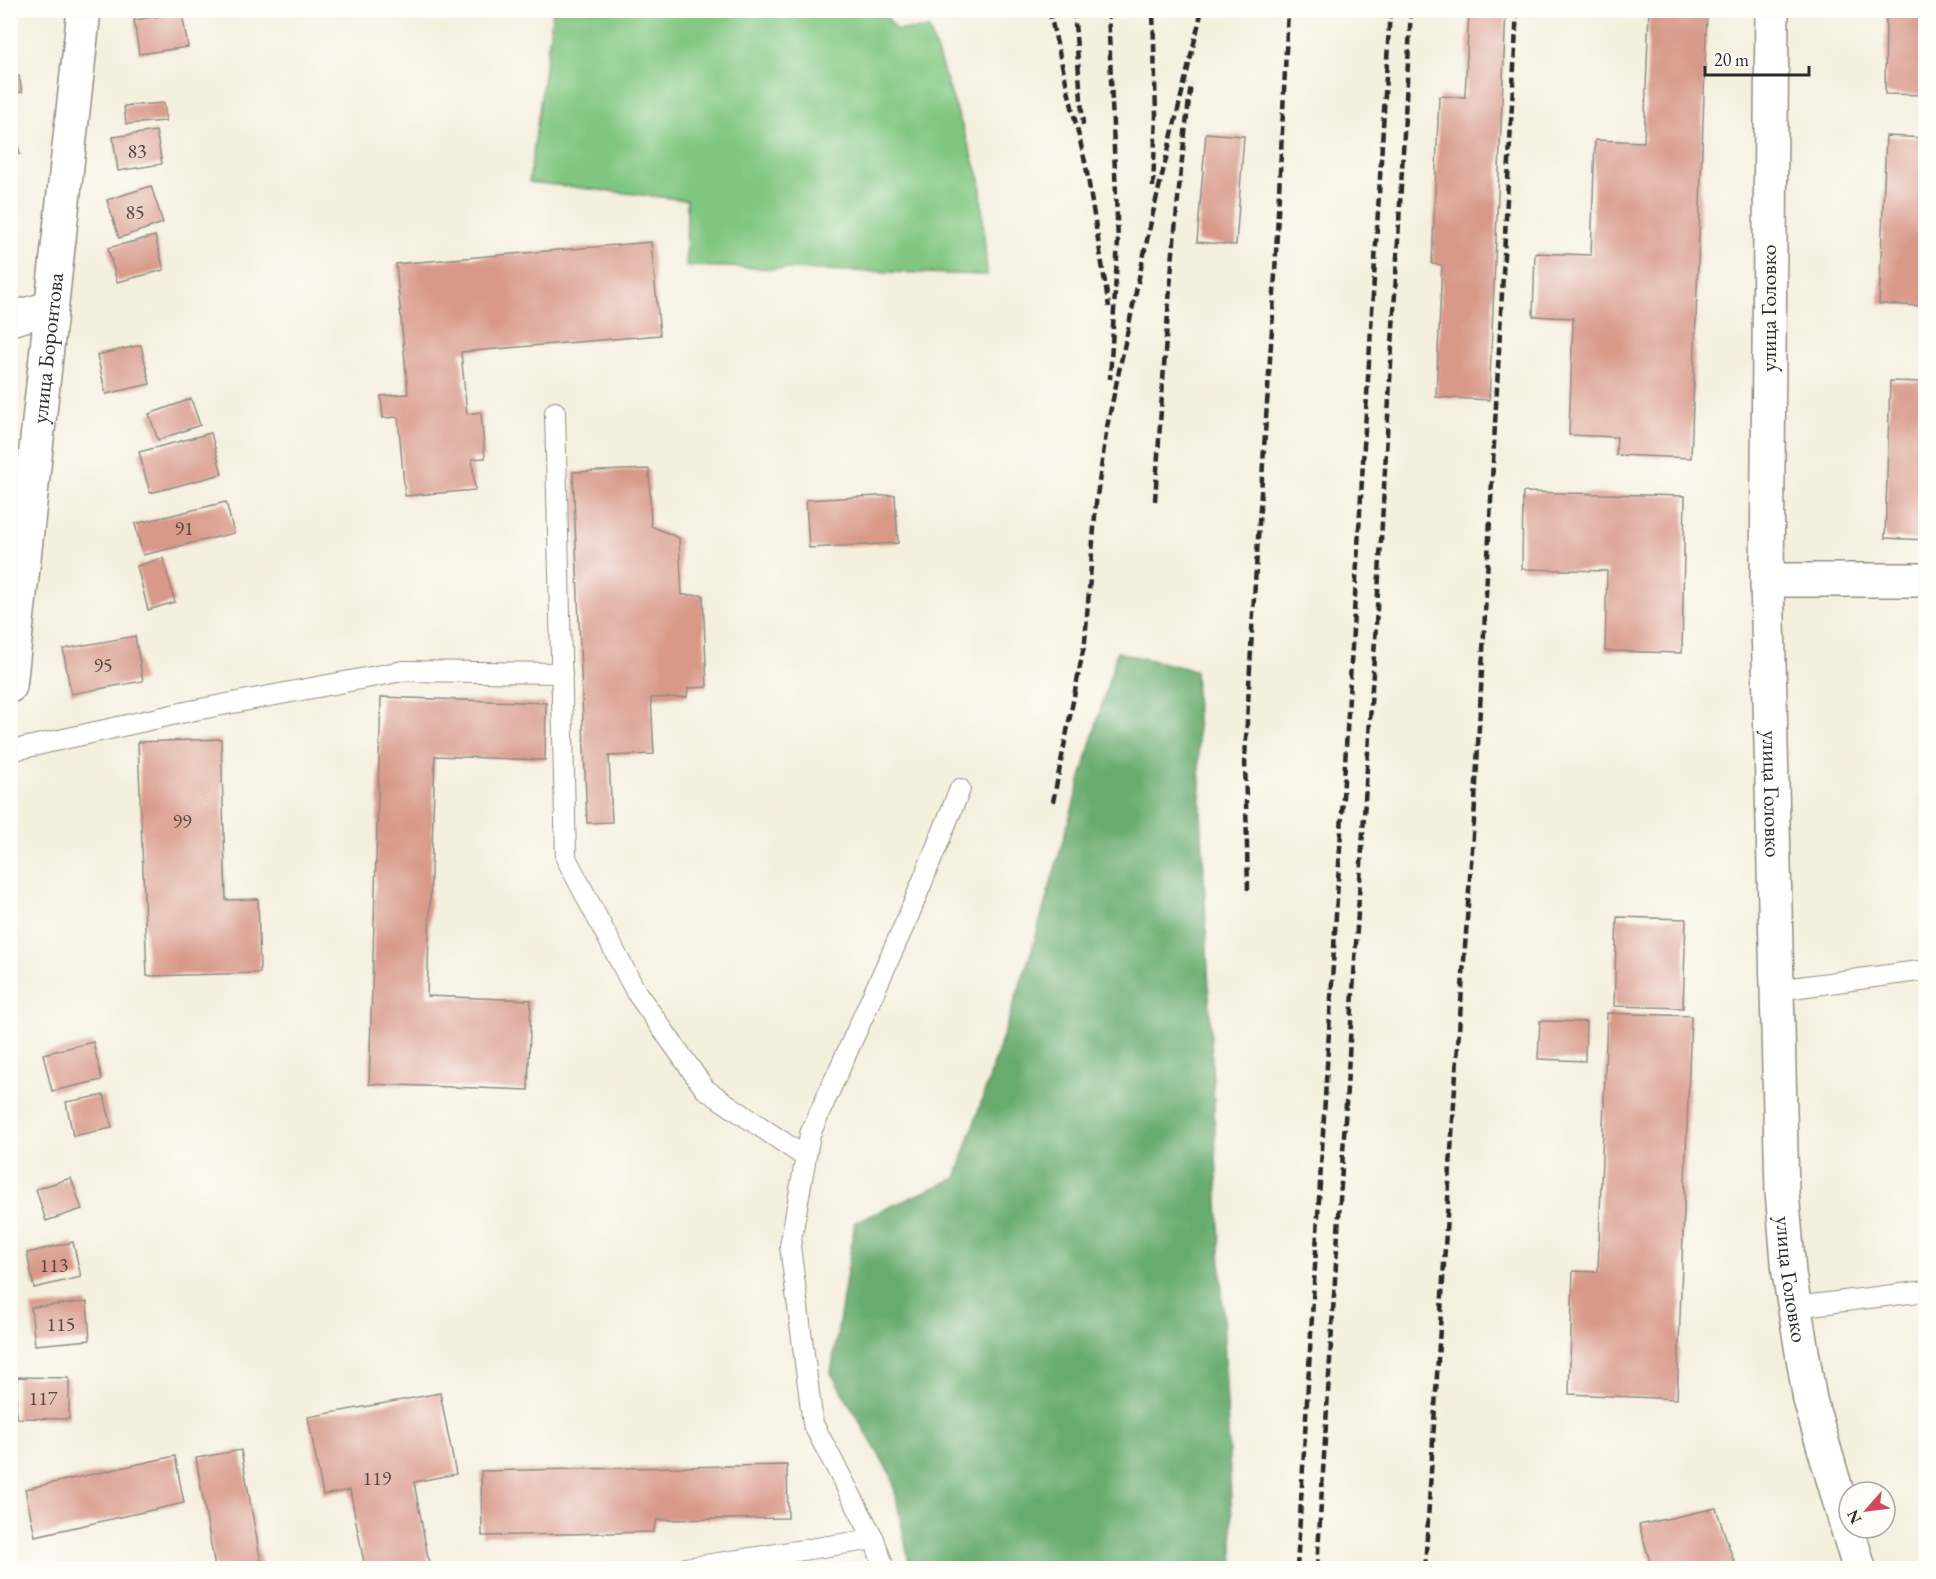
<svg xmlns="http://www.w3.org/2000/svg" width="1936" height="1579" font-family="'EB Garamond',serif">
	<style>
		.green { fill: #80c680; stroke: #567856; stroke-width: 1.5 }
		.forest { fill: #68ab6e; stroke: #4a6b4c; stroke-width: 1.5 }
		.building { fill: #d89989 }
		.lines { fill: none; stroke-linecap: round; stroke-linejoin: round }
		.service-casing { stroke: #908d84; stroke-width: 22 }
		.minor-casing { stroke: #908d84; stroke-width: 36 }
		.tertiary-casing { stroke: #908d84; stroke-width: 36 }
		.secondary-casing { stroke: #908d84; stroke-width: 36 }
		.service { stroke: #fff; stroke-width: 20 }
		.minor { stroke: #fff; stroke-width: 33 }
		.tertiary { stroke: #fff; stroke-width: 33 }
		.secondary { stroke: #fff; stroke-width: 33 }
		.rail { stroke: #2b2b2b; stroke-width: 4.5; stroke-dasharray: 9 4.5; stroke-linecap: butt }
		.labels { text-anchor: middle; stroke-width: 4.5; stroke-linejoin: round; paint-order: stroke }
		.number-label { font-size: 20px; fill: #564642 }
		.street-label { font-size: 22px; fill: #2b2b2b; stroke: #fdfcf7 }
	</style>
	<rect width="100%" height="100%" fill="#fdfcf7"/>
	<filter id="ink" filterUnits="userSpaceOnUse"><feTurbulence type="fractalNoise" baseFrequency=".0167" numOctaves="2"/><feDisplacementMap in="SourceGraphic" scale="12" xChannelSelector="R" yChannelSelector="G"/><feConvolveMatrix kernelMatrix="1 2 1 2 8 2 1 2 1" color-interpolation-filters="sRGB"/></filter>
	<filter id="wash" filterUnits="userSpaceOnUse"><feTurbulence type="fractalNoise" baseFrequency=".008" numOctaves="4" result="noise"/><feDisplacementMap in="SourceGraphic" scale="24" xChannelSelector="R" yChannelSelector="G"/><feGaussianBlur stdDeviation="1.35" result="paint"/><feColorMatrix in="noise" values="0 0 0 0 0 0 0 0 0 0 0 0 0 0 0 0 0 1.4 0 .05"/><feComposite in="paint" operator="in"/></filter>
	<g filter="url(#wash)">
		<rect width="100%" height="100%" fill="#f5efdd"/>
		<path class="green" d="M553,11H883L896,30L929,29L980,179L987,275L686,266L687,200L529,182Z"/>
		<path class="forest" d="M1117,652L1195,670L1234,1568H910L892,1477L831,1373L855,1222L956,1178L1032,949Z"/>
		<g id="blocks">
			<g class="building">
				<path d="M1469,10H1506L1489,400L1436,397L1442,265L1432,264L1439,96L1465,97Z"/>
				<path d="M1649,10H1707L1691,458L1616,455L1617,437L1569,435L1573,318L1533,316L1535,253L1591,255L1595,140L1644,142Z"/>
				<path d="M1886,10H1926V95L1885,94Z"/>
				<path d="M182,13L188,47L139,54L134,20Z"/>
				<path d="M19,76L22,92L10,93V77Z"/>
				<path d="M164,103L166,121L126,124L124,106Z"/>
				<path d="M10,111L20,154L10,155Z"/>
				<path d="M156,131L162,164L118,171L113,137Z"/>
				<path d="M1206,133L1244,136L1236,245L1197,242Z"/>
				<path d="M1886,136L1926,138V306L1879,304Z"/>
				<path d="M151,186L163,223L119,238L107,200Z"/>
				<path d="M155,236L164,270L117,282L108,248Z"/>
				<path d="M651,242L660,335L461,352L467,414L481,412L485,458L472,459L475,490L405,496L398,417L383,418L381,396L408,394L396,264Z"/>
				<path d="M141,345L150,384L106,394L97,355Z"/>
				<path d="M1890,381L1926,382V540L1885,538Z"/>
				<path d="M191,399L200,425L158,440L149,414Z"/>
				<path d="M211,433L222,474L150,493L139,452Z"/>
				<path d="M649,469L651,526L679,538L682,595H703L707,687L688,688L687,697L651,698L654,754L609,756L612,822L587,823L573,472Z"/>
				<path d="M1523,492L1685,496L1682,653L1605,651L1607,571L1522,569Z"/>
				<path d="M895,495L898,543L809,548L806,500Z"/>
				<path d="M226,502L234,533L143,555L135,524Z"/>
				<path d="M163,558L175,602L148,610L137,566Z"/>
				<path d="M135,636L143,681L71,694L63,649Z"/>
				<path d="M381,697L546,703L545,760L435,756L427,996L531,1000L528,1090L369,1084Z"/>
				<path d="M221,739L226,900L258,899L260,973L147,976L138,742Z"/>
				<path d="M1926,794V826H1924L1920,795Z"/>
				<path d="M1617,917L1686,919L1683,1008L1614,1006Z"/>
				<path d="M1607,1013L1691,1016L1677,1399L1569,1394L1573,1271L1598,1272Z"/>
				<path d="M1540,1021L1586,1022L1585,1061L1538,1059Z"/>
				<path d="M93,1042L102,1080L52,1091L43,1054Z"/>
				<path d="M104,1095L112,1128L73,1136L66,1102Z"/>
				<path d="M71,1178L82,1209L46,1221L36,1189Z"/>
				<path d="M73,1242L81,1277L34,1288L27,1253Z"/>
				<path d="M87,1302L90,1340L35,1345L31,1307Z"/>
				<path d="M17,1377L69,1378V1419L16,1418Z"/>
				<path d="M440,1393L456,1474L414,1482L430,1568H365L350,1490L323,1495L308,1417Z"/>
				<path d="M241,1450L262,1568H215L196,1458Z"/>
				<path d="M175,1456L184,1503L35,1536L25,1489Z"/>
				<path d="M787,1465L788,1518L657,1520L653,1532L482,1536L481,1471Z"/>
				<path d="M1716,1508L1736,1568H1652L1639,1525Z"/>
			</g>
		</g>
	</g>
	<g filter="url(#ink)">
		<use href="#blocks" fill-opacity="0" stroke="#908d84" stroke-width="1.5"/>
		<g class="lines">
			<defs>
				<g id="service">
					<path d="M555,412L566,858L636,992L705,1089L805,1157"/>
					<path d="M10,751L190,711L403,671L562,673"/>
					<path d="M1777,990L1926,970"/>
					<path d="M1795,1307L1926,1291"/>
					<path d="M686,1568L874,1539"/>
					<path d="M884,1568L874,1539L813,1424L790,1246L810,1134L908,917L960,789"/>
				</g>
				<g id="minor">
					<path d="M10,319L50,308"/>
					<path d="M1767,580H1926"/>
				</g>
				<g id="tertiary">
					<path id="s1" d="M10,686L84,10"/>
				</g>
				<g id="secondary">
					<path id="s2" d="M1772,10L1767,580L1782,1192L1789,1273L1810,1400L1859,1568"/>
				</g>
			</defs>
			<use href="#service" class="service-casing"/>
			<use href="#minor" class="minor-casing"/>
			<use href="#tertiary" class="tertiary-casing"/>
			<use href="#secondary" class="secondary-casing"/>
			<use href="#service" class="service"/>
			<use href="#minor" class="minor"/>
			<use href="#tertiary" class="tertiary"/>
			<use href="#secondary" class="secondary"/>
			<g class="rail">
				<path d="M1049,10L1086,166L1109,307"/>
				<path d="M1074,10L1083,125"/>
				<path d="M1108,10L1118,241L1110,379"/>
				<path d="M1153,187L1156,115L1153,10"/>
				<path d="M1155,501C1164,362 1173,223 1191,84"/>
				<path d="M1053,802L1085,641L1096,503L1107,427L1152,217L1202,10"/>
				<path d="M1248,890L1245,758L1253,613L1273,314L1288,10"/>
				<path d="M1297,1568L1390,10"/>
				<path d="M1317,1568L1379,576L1411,10"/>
				<path d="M1425,1568L1455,1087L1474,821L1517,10"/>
			</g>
		</g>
	</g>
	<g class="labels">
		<g class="number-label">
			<text x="137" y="158">83</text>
			<text x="135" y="219">85</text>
			<text x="184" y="535">91</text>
			<text x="103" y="672">95</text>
			<text x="182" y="828">99</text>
			<text x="54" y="1272">113</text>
			<text x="61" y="1331">115</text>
			<text x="43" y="1405">117</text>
			<text x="377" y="1485">119</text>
		</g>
		<g class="street-label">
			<text transform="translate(1768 308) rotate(-90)" y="8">улица Головко</text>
			<text dy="8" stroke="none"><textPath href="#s1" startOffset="340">улица Боронтова</textPath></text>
			<text dy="8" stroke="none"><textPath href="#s2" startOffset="784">улица Головко</textPath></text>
			<text dy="8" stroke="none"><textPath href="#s2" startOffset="1270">улица Головко</textPath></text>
		</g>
	</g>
	<rect width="1936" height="1579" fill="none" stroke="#fdfcf7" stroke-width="36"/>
	<g transform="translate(1867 1510) rotate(242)"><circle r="28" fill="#fdfcf7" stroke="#a9a8a5" stroke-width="1.5"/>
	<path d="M0-4.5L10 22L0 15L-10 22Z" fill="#d1495b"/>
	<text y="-9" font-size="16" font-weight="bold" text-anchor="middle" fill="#2b2b2b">N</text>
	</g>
	<path d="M1705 66v9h104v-9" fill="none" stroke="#2b2b2b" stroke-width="3"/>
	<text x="1714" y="66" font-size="18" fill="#2b2b2b" stroke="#fdfcf7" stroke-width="4.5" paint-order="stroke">20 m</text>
</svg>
